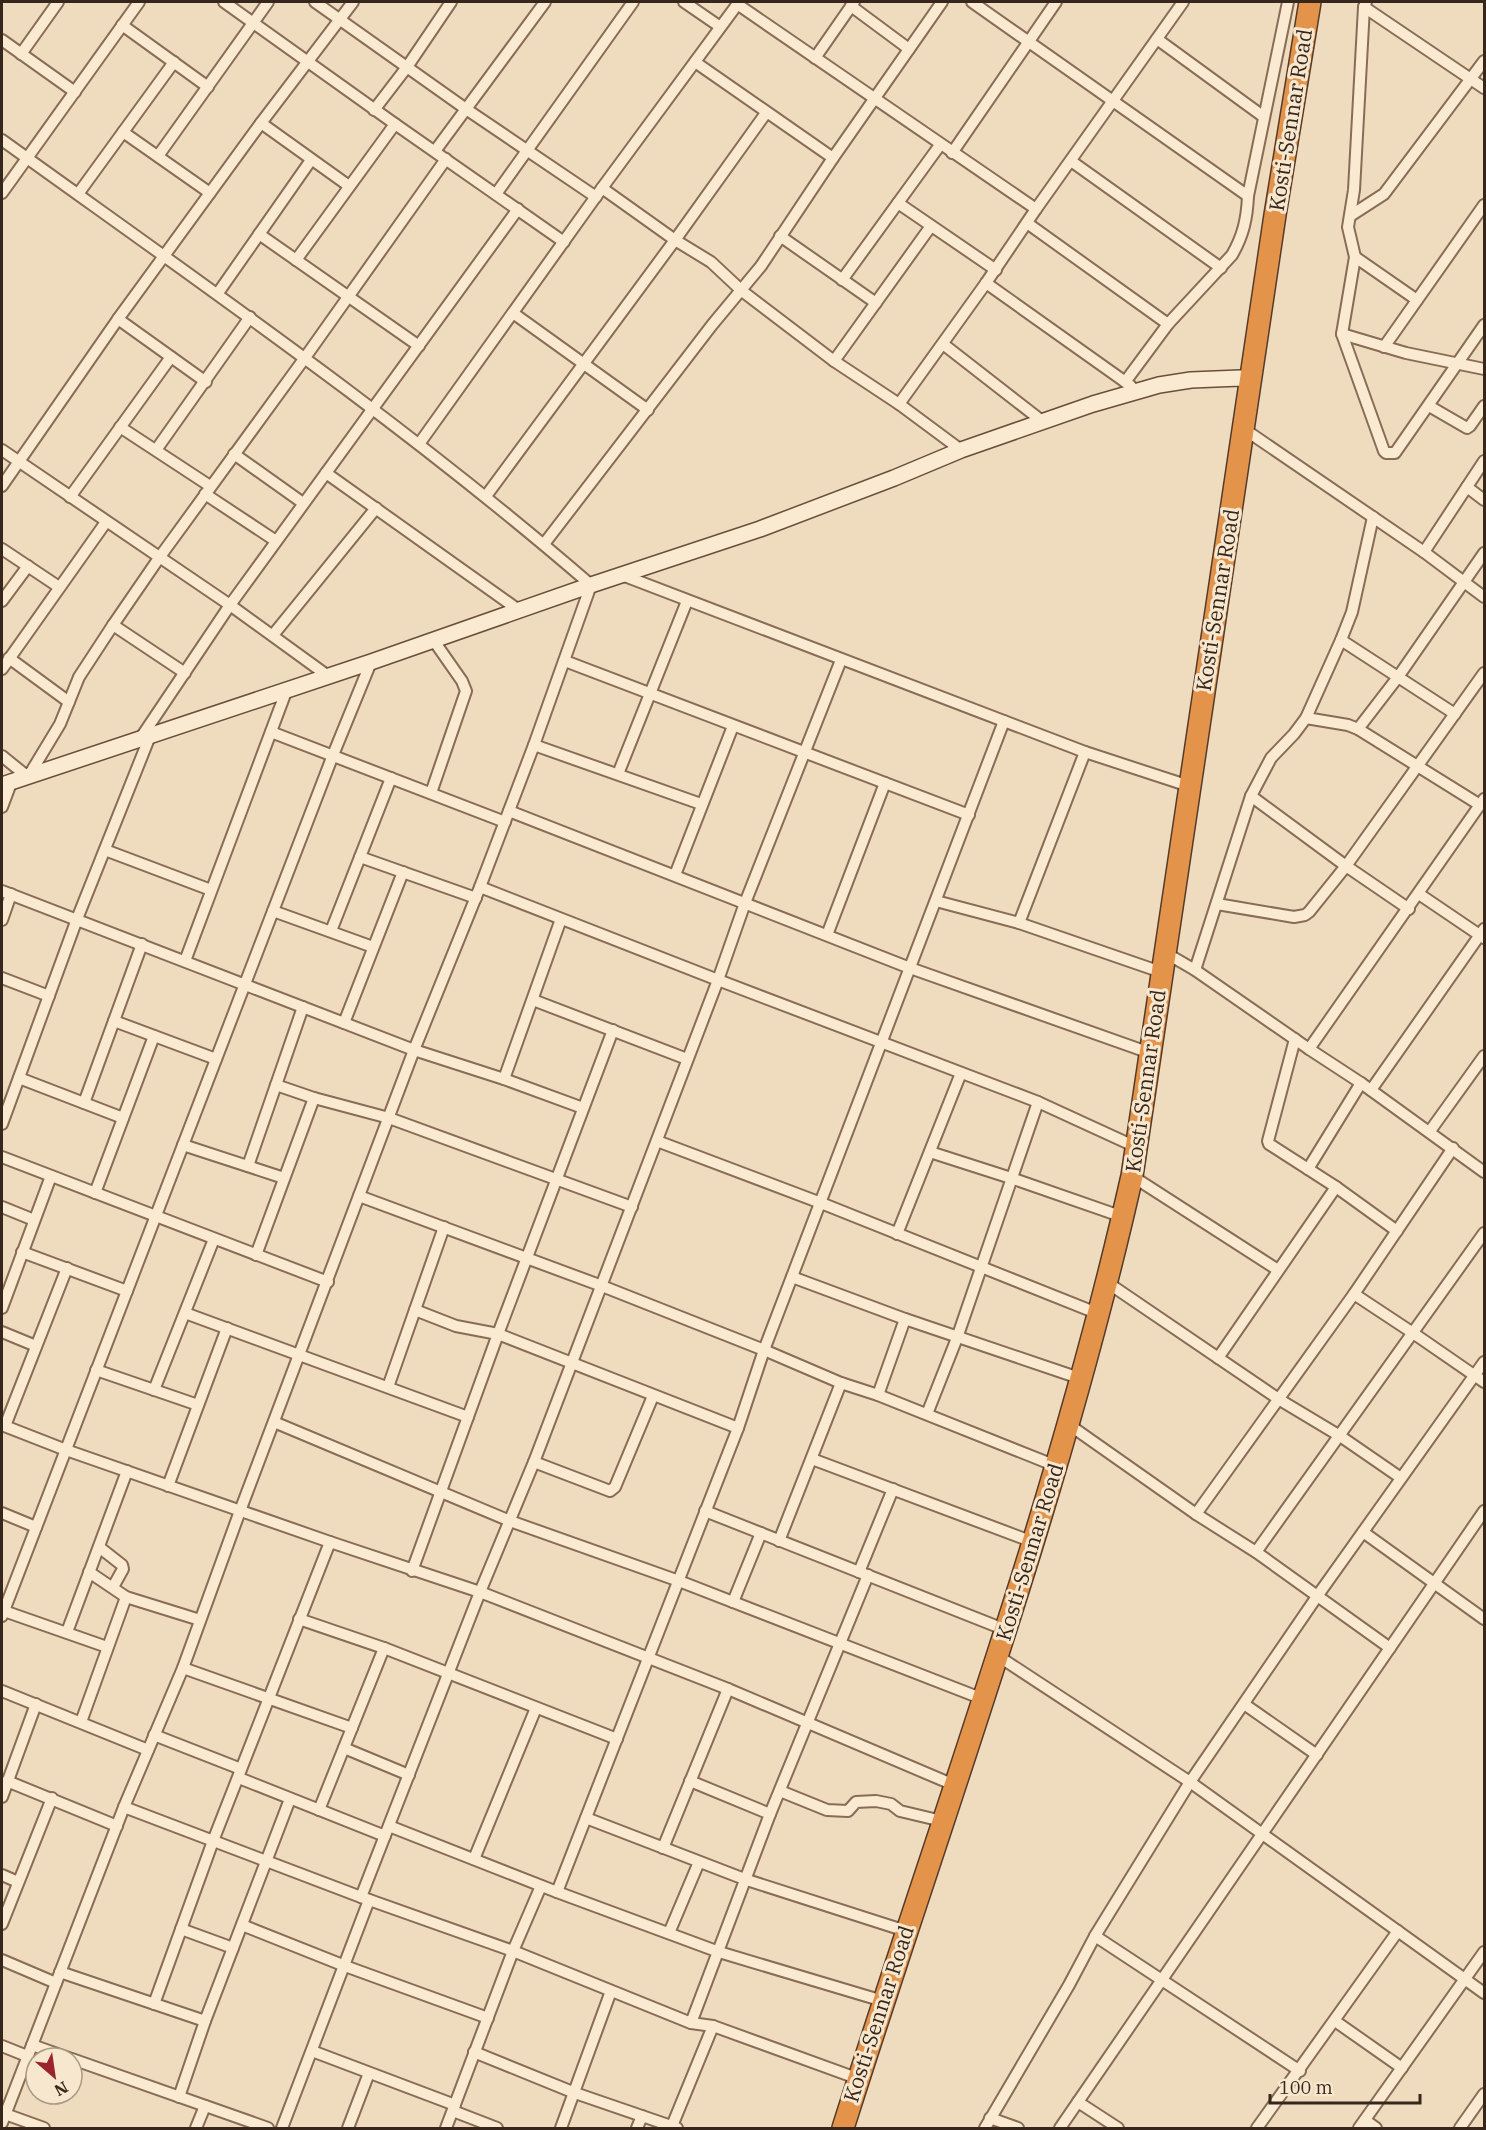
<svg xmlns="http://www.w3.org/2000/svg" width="1486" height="2130" font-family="'IBM Plex Serif',serif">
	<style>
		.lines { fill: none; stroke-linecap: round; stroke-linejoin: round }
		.street-casing { stroke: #886c56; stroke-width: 14 }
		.secondary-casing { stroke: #6a4e3a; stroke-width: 18 }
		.highway-casing { stroke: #553b2b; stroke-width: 24 }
		.street { stroke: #faead1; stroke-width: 10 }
		.secondary { stroke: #faead1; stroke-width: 15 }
		.highway { stroke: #e3934a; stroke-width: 21 }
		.labels { text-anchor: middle; stroke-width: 6; stroke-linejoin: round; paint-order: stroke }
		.street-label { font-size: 21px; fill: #37261b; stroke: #f6e7ce }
	</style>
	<rect width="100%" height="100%" fill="#efdcbe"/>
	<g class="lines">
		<defs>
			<g id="street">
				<path d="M224,2L395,124L564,242"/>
				<path d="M315,2L466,109L596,197"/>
				<path d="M684,2L719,26"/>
				<path d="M972,2L1248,196L1288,2"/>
				<path d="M1366,2L1364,7L1354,190L1348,227L1355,257L1342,334L1384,451L1386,453H1395L1484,325"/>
				<path d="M737,4L1036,209"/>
				<path d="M851,6L909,49"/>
				<path d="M1364,7L1484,88"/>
				<path d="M122,25L208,87"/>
				<path d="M1157,39L1264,117"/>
				<path d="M2,40L75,92"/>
				<path d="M21,54L58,2"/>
				<path d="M815,58L854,2"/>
				<path d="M695,62L833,158"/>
				<path d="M374,110L407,67L451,2"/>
				<path d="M261,123L349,186"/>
				<path d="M123,132L210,193"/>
				<path d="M2,140C202,284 405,424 591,585L534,745L480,887L414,1050L240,1511L183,1668L124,1807L2,2123"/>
				<path d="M435,151L545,2"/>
				<path d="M952,153L1056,2"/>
				<path d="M158,156L268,2"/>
				<path d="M1071,161L1221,268"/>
				<path d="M602,188L675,240L711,262L742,291L834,361L899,404L961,450"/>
				<path d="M2,193L139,2"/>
				<path d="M78,194L174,62"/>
				<path d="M496,194L633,2"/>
				<path d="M898,203L996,270"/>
				<path d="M1350,216L1384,194L1484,61"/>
				<path d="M1027,223L1168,324"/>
				<path d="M259,234L419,346"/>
				<path d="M780,236L876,303"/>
				<path d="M1355,257L1417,300"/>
				<path d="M296,260L395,124"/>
				<path d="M842,280L940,145"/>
				<path d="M986,283L1131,386"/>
				<path d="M218,293L311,160"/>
				<path d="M513,313L648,410"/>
				<path d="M118,319L206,382"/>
				<path d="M1342,334L1406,353L1484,369"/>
				<path d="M943,344L1042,421"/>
				<path d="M1384,347L1484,205"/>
				<path d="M834,361L931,226"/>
				<path d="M1125,382L1168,324L1232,255C1243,236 1247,219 1248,196"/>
				<path d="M899,404L986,283L1036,209L1183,2"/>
				<path d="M1429,406L1467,428L1470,426L1484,406"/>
				<path d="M120,427L210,486"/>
				<path d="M1244,429L1424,552L1484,597"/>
				<path d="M419,444L602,188L739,2"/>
				<path d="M2,450L230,605L328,676"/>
				<path d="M156,450L250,317"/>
				<path d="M234,454L303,503"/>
				<path d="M326,473L520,611"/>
				<path d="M2,486L118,319L261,123L353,2"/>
				<path d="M1467,487L1484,500"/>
				<path d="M205,494L276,541"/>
				<path d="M486,496L675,240L766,113"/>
				<path d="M70,497L171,357"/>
				<path d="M544,544L712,325L761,266L833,158L942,2"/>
				<path d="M2,549L59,587"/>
				<path d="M1424,552L1484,461"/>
				<path d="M622,575L1085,752L1189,786"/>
				<path d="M2,601L28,566"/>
				<path d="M113,625L185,673"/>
				<path d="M273,635L376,508"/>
				<path d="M1341,640L1455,714"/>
				<path d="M9,658L69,702"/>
				<path d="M565,661L969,815"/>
				<path d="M2,669L106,522"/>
				<path d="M1306,718L1348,725L1358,729L1480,805"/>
				<path d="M1358,729L1398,677L1484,553"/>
				<path d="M271,732L505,822"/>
				<path d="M140,739L230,605L518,209"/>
				<path d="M534,745L701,804"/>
				<path d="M2,756L28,777L60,724L79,677L113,625L159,558L304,359L446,159"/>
				<path d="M618,774L687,601"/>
				<path d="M431,793L466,691L462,681L434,641"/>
				<path d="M1251,796L1346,866L1409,909"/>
				<path d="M2,807L11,783"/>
				<path d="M509,811L910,968L1150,1053"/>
				<path d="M105,850L211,890"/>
				<path d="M360,857L476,898"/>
				<path d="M675,875L733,726"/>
				<path d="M480,887L718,980L1038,1102L1136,1147"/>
				<path d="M2,891L414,1050L504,1079L583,1108"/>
				<path d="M1419,894L1484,938"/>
				<path d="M936,901L1019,923L1161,972"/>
				<path d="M1217,904L1294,917L1305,915L1309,912L1346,866L1484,673"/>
				<path d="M273,911L373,947"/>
				<path d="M2,920L11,894"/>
				<path d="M1019,923L1085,752"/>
				<path d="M331,931L391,778"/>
				<path d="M827,935L885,783"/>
				<path d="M1164,952L1195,970L1309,1049L1361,1083L1484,1172"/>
				<path d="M185,961L287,689"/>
				<path d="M1195,970L1251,796L1271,758L1294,734L1306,718L1341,640L1352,612L1373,517"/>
				<path d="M2,978L49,996"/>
				<path d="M533,1000L687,1059"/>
				<path d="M114,1021L216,1059"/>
				<path d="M344,1023L403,872"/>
				<path d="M1295,1039L1268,1141L1269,1144L1336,1187"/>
				<path d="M1309,1049L1484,799"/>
				<path d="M19,1078L123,1118"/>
				<path d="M504,1079L561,919"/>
				<path d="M276,1085L314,1098L389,1118L632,1207"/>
				<path d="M1371,1090L1484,929"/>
				<path d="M84,1103L142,944"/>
				<path d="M2,1124L77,919L150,736"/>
				<path d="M1430,1131L1484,1056"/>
				<path d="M657,1141L821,1203L1099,1314"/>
				<path d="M183,1145L284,1178"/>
				<path d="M930,1152L1011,1178L1123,1217"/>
				<path d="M2,1157L328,1282"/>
				<path d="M248,1166L303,1007"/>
				<path d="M1308,1169L1361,1083"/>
				<path d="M1132,1176L1278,1270"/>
				<path d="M95,1193L154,1036"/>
				<path d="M359,1196L602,1286L764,1350L841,1383L878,1395L1056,1466"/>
				<path d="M2,1207L34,1220"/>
				<path d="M897,1234L961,1073"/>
				<path d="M22,1252L127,1291"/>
				<path d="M256,1255L314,1098"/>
				<path d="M792,1277L905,1319L1082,1379"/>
				<path d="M1108,1283L1280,1400L1340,1436L1401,1478"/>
				<path d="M1354,1294L1413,1333L1484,1382"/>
				<path d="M2,1308L51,1176"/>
				<path d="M415,1310L456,1326L498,1334L738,1428"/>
				<path d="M185,1313L468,1417"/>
				<path d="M2,1332L36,1346"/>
				<path d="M1218,1358L1336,1187L1397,1231"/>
				<path d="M96,1370L198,1405"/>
				<path d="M388,1387L444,1227"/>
				<path d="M154,1390L214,1239"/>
				<path d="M878,1395L905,1319"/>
				<path d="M927,1414L957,1338L1038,1102"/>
				<path d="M274,1422L510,1521L679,1581L983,1699"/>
				<path d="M1068,1424L1196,1514L1256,1552L1390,1648"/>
				<path d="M2,1425L66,1450L330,1542L480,1592L728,1689L954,1785"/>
				<path d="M5,1426L67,1268"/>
				<path d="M812,1459L1033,1542"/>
				<path d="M534,1462L610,1491L615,1487L653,1396"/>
				<path d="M168,1486L227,1328"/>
				<path d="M705,1511L1006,1630"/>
				<path d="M2,1513L36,1527"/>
				<path d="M1196,1514L1354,1294L1453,1148"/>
				<path d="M1363,1532L1484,1619"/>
				<path d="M779,1541L841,1383"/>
				<path d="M99,1547L122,1565L123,1569L113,1587"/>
				<path d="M1256,1552L1484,1233"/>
				<path d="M412,1571L498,1334L613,1030"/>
				<path d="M89,1572L126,1597L200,1620"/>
				<path d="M859,1572L893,1489"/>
				<path d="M733,1602L761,1533"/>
				<path d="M4,1611L107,1647"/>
				<path d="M2,1616L333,755L371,662"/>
				<path d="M299,1619L384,1648L617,1739"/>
				<path d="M67,1632L127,1471"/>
				<path d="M998,1656L1190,1782L1484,1993"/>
				<path d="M183,1668L352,1728"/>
				<path d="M2,1691L148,1750"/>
				<path d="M1244,1704L1317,1755"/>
				<path d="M81,1722L126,1597"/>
				<path d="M154,1735L241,1769"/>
				<path d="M344,1748L409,1775"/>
				<path d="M239,1778L385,1836"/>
				<path d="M7,1781L117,1826"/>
				<path d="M690,1781L770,1814"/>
				<path d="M780,1791L827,1810L848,1811L856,1802L876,1801L891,1804L900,1811L942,1821"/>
				<path d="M2,1797L36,1704"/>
				<path d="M124,1807L361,1897L513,1951L691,2023L713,2026L859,2079"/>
				<path d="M319,1810L384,1648"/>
				<path d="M586,1818L747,1880L906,1931"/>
				<path d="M389,1826L557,1892L719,1952L883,2001"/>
				<path d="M663,1848L728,1689"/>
				<path d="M474,1859L536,1708"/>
				<path d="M2,1875L18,1882"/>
				<path d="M557,1892L738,1428L764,1350L1004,721"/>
				<path d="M361,1897L480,1592L534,1462L718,980L745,903L841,660"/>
				<path d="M2,1924L52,1798"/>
				<path d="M242,1925L345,1966L488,2018"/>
				<path d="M181,1929L233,1948"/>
				<path d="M669,1933L699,1862"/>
				<path d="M1095,1936L1300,2071"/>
				<path d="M2,1960L56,1983"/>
				<path d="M60,1972L205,2021"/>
				<path d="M154,2004L213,1841L330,1542"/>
				<path d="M1335,2021L1402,2068"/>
				<path d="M691,2023L770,1814L868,1575"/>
				<path d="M32,2045L69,2058"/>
				<path d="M2,2046L27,2056"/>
				<path d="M312,2051L455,2105"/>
				<path d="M474,2052L575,2093L677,2128"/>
				<path d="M72,2059L268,2128"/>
				<path d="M179,2097L205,2021L290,1799"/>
				<path d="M1078,2102L1118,2128"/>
				<path d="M453,2111L497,2128"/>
				<path d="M5,2114L44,2128"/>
				<path d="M990,2118L1018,2128"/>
				<path d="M1365,2120L1376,2128"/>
				<path d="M672,2126L713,2026"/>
				<path d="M196,2128L205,2106"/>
				<path d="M282,2128L369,1900"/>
				<path d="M348,2128L369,2073"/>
				<path d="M446,2128L513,1951L541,1886"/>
				<path d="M561,2128L611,1991"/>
				<path d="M637,2128L642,2116"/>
				<path d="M985,2128L1069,1985L1095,1936L1190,1782L1318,1595L1484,1362"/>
				<path d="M1060,2128L1484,1511"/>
				<path d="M1257,2128L1398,1931"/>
				<path d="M1359,2128L1484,1952"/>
				<path d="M1460,2128L1484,2094"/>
			</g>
			<path id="secondary" d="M2,785L371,662L591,585L760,529L894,478L961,450L1093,404L1159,385L1191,380L1240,378L1251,381"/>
			<path id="highway" d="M843,2128C943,1812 1059,1500 1132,1176L1275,215L1310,2"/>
		</defs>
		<use href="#street" class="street-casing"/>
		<use href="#secondary" class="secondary-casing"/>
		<use href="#highway" class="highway-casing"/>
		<use href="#street" class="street"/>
		<use href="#secondary" class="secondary"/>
		<use href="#highway" class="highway"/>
	</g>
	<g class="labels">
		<g class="street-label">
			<text transform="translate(1291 120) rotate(-81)" y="7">Kosti-Sennar Road</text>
			<text transform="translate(1218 600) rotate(-81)" y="7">Kosti-Sennar Road</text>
			<text transform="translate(1146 1081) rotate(-82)" y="7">Kosti-Sennar Road</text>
			<text transform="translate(1030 1552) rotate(-73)" y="7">Kosti-Sennar Road</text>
			<text transform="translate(879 2014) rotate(-72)" y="7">Kosti-Sennar Road</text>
		</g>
	</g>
	<rect width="1486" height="2130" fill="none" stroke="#37261b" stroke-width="6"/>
	<g transform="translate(54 2076) rotate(151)"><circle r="28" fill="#f6e7ce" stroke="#aa9a86" stroke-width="1.5"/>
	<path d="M0-4.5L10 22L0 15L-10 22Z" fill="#99242f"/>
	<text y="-9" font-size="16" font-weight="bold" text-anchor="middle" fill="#37261b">N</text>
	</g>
	<path d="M1270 2094v9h150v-9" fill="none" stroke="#37261b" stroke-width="3"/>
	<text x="1279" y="2094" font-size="18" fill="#37261b" stroke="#f6e7ce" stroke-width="4.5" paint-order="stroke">100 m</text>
</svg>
